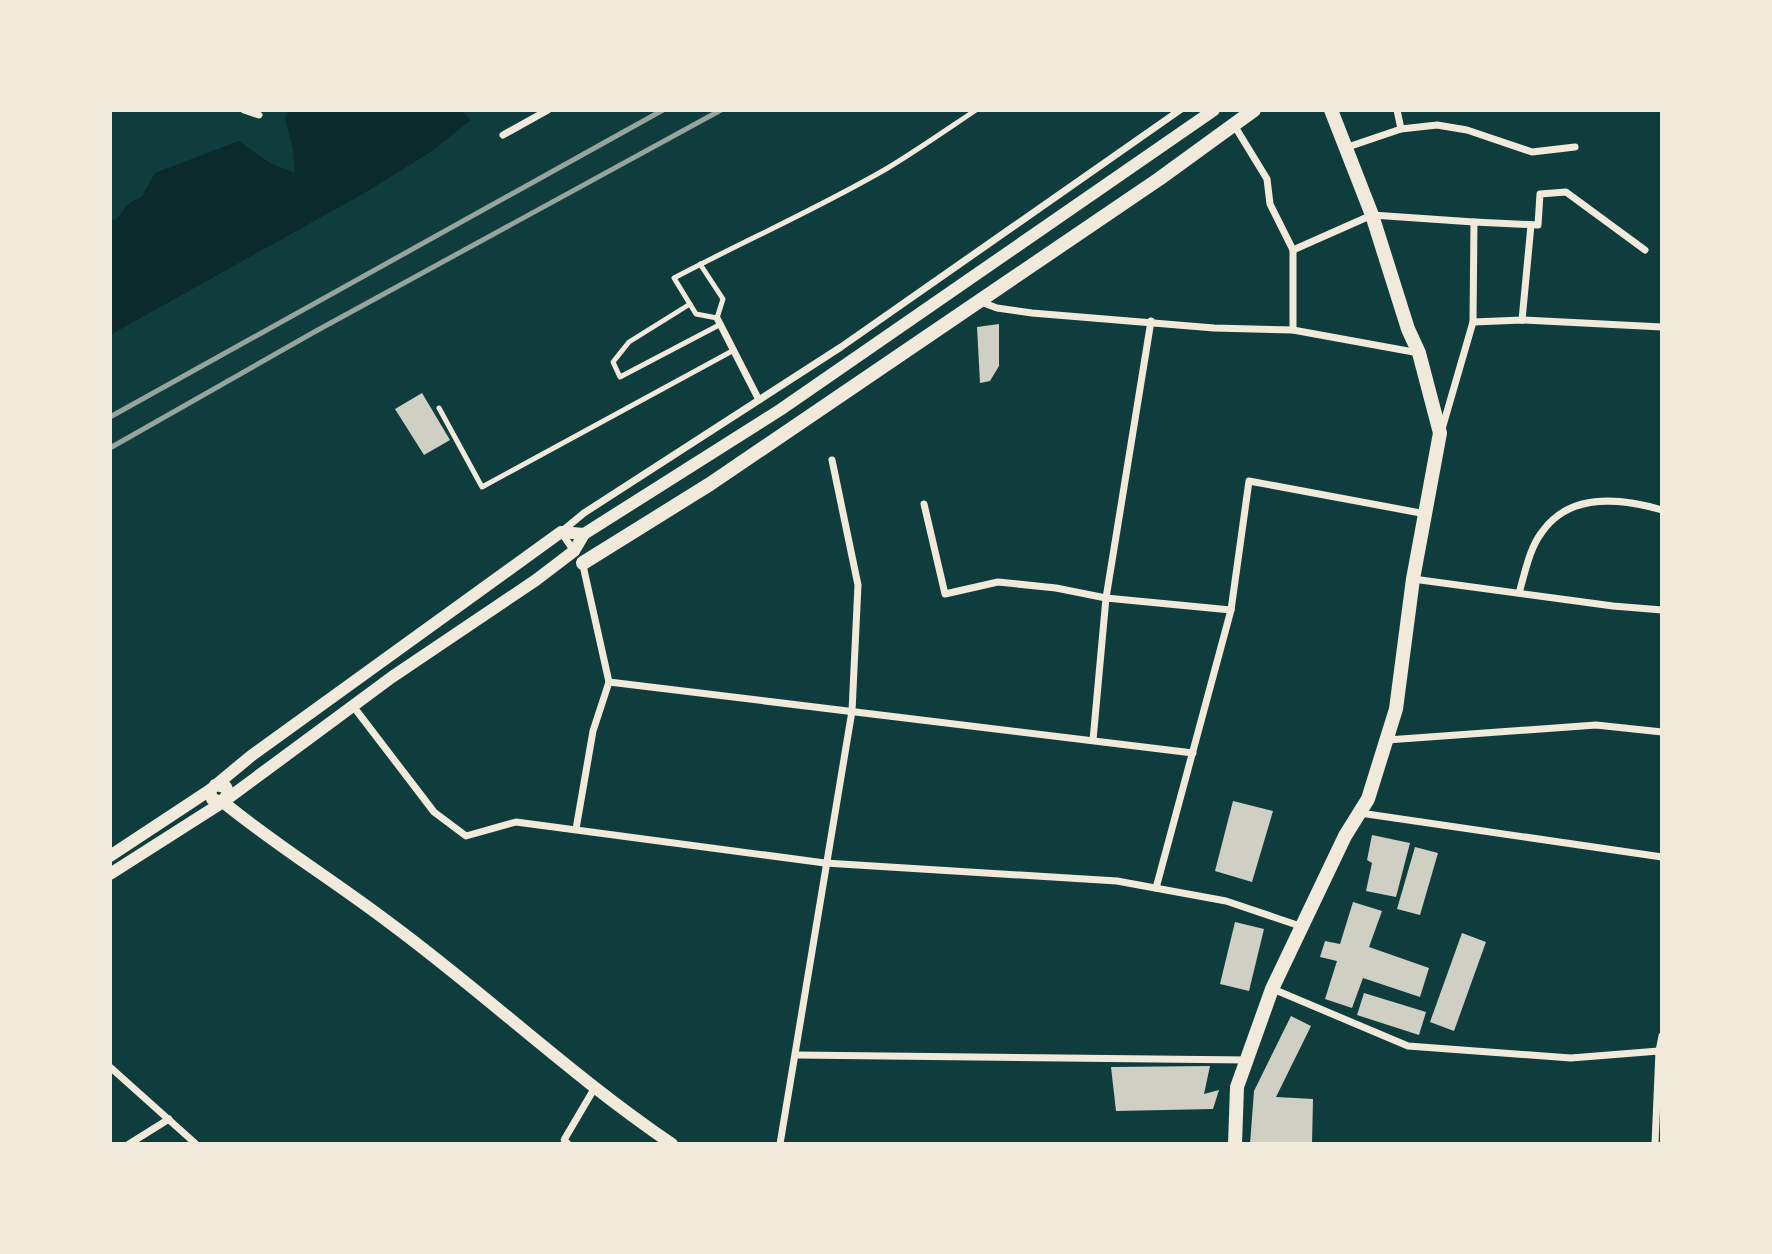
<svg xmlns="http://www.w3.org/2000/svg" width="1772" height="1254" font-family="'Source Serif 4',serif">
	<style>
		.water { fill: #0a2a2b }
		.building { fill: #cfcfc3 }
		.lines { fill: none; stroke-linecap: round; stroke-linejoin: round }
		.service { stroke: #f1e9da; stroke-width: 5 }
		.minor { stroke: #f1e9da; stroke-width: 7 }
		.tertiary { stroke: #f1e9da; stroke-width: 12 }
		.secondary { stroke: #f1e9da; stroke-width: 14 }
		.rail { stroke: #97a49c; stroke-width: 5 }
	</style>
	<rect width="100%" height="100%" fill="#0f3d3e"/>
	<path class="water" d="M289,110H461L471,120L432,151L368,191L110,335V220L117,219L128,204L142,196L155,173L239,141L270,163L295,173L293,150L285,118Z"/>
	<g class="building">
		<path d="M999,324V366L990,381L980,383L977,327Z"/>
		<path d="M422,393L450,440L424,455L395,409Z"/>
		<path d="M1233,801L1273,811L1252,882L1215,871Z"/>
		<path d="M1372,835L1410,843L1396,897L1366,891L1372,863L1367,860Z"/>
		<path d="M1415,847L1438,853L1420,915L1397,909Z"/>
		<path d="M1353,902L1382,911L1369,947L1429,968L1420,997L1363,978L1352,1008L1325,999L1337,961L1320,957L1325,941L1340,944Z"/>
		<path d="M1235,922L1264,929L1249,991L1220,984Z"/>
		<path d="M1462,933L1486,942L1454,1031L1430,1022Z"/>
		<path d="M1364,993L1426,1012L1419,1035L1357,1015Z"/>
		<path d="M1291,1016L1311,1026L1276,1097L1313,1099L1312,1144H1250L1254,1091Z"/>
		<path d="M1210,1066L1204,1094L1219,1090L1213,1109L1116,1111L1111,1067Z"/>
	</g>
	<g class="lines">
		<g class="service">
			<path d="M700,264L723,299L717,318L696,314L674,278C744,241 817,209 886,169C916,151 946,130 976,110"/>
			<path d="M690,304L629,342L613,362L620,377L721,324"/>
			<path d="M439,408L482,487L734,350"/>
		</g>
		<g class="minor">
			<path d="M244,110L259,115"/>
			<path d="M1397,110L1401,129L1437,125L1467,130L1532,152L1575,147"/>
			<path d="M1234,125L1267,179L1270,204L1293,250L1372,215L1474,222"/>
			<path d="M503,135L548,110"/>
			<path d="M1345,148L1401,129"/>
			<path d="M1293,250V330"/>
			<path d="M1645,250L1566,192L1540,194L1538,225L1474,222L1473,322L1522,320L1662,327"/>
			<path d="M981,302L997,308L1032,313L1214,328L1293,330L1419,353"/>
			<path d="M717,318L759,400"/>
			<path d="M1522,320L1531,225"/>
			<path d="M1442,429L1473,322"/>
			<path d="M924,504L945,594L998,582L1056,588L1106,598L1231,610L1156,888"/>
			<path d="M574,551L561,532L584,513L841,347L1180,110"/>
			<path d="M582,561L609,682L1193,753"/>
			<path d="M1413,579L1613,606L1662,610"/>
			<path d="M1519,593C1525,573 1529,549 1542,532C1570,492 1621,498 1662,510"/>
			<path d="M1231,610L1249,481L1426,514"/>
			<path d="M353,706L434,812L466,836L516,822L825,863L1117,881L1226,901L1303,927"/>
			<path d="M1093,740L1106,598L1151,321"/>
			<path d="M1387,740L1596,725L1662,732"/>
			<path d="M1360,813L1662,857"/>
			<path d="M576,829L593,731L609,682"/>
			<path d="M1273,989L1408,1046L1571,1058L1659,1051L1662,1036"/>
			<path d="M797,1055L1247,1060"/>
			<path d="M110,1067L196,1144"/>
			<path d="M129,1144L169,1119"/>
			<path d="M568,1144L564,1140L594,1089"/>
			<path d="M780,1144L852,711L858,585L832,460"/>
			<path d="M1655,1144L1659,1051H1662"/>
		</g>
		<g class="tertiary">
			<path d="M215,785L226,787L228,792L223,802L212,799L210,790L251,756L561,532L584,534"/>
			<path d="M223,802C277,846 336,882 391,924C487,995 573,1077 672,1144"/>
			<path d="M110,856L210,790"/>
			<path d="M110,874L223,802L392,677L536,580L574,551L584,534L780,410L1214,110"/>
		</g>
		<g class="secondary">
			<path d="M583,563L710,484L1159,179L1254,110"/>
			<path d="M1235,1144L1237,1087L1272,989L1345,836L1368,799L1396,709L1413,579L1440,433L1419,353L1408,329L1372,215L1331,110"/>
		</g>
		<g class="rail">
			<path d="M110,417L663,110"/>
			<path d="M110,448L316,331L721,110"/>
		</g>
	</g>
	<rect width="1772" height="1254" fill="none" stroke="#f1e9da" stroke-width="224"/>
</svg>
